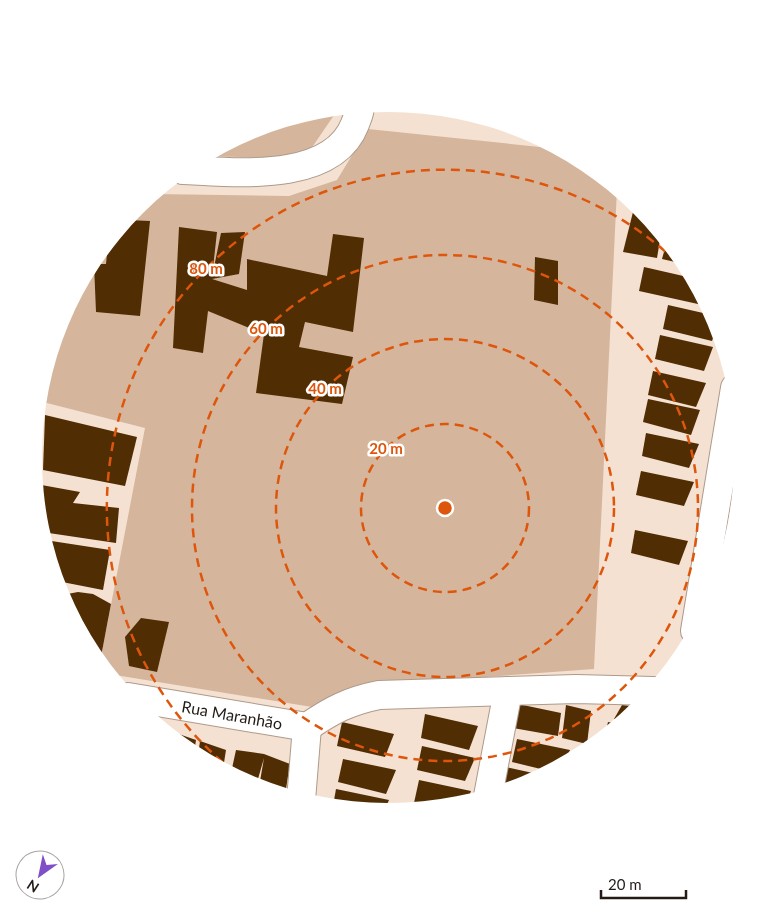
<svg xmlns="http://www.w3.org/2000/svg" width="776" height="915" font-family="Lato,sans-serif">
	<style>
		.green { fill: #d5b69c }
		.building { fill: #512d04 }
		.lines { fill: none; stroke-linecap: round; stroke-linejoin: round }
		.street-casing { stroke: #ad9a8b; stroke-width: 30 }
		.street { stroke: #fff; stroke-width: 28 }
		.ring { fill: none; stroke: #de560c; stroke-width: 2.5; stroke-dasharray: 9 6 }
		.labels { text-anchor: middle; stroke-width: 5; stroke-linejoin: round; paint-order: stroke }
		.street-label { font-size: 16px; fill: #231c16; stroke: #fff }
		.centre { fill: #de560c; stroke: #fff; stroke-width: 2.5 }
		.ring-label { font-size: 15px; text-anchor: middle; font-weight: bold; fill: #de560c; stroke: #fff; stroke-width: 5; stroke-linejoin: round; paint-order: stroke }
	</style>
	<rect width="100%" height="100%" fill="#f5e1d1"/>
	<g class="green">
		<path d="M339,108L304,159L204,156C247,133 290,113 339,108Z"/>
		<path d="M368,129L559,149L585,163L617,189L594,669L351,687L312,707L109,674L100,662L145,428L39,401C46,329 98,239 154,194L289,196L337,180Z"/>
	</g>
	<g class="building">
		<path d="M635,204L661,234L657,258L623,252Z"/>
		<path d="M127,220L150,221L140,316L96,312L94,264H106L108,243Z"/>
		<path d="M179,227L217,232L212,277L221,233L245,232L239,274L212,279L247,290V259L327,276L333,234L364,238L353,332L305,322L299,347L353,357L342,404L256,393L264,334L208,311L203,353L173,348Z"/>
		<path d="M667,241L683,261L684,264L662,259Z"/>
		<path d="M535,257L558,261V305L534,300Z"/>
		<path d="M644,267L692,278L707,306L639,291Z"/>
		<path d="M668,305L712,315L717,327L712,341L663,329Z"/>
		<path d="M660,335L713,347L704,371L655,359Z"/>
		<path d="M653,371L706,383L696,407L648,395Z"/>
		<path d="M648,399L700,410L691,435L643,422Z"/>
		<path d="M45,415L137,437L125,486L43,470Z"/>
		<path d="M646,433L699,444L689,468L642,456Z"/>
		<path d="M737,445L741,446V470L733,468Z"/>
		<path d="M641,471L694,482L684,506L636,495Z"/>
		<path d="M731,476L740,478L738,502L726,499Z"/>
		<path d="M36,484L80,492L73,503L119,508L116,543L42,532Z"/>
		<path d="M731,510L737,511L733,535L726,534Z"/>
		<path d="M635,530L688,541L679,565L631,553Z"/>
		<path d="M45,540L110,550L103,590L57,581Z"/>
		<path d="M724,554H727L720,577L719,576Z"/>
		<path d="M78,592L93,594L111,604L100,662L62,595Z"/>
		<path d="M141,618L169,622L157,672L129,666L125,637Z"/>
		<path d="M518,704L561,713L558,736L513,728Z"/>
		<path d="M566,705L591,711L587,744L562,738Z"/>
		<path d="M622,705L640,707L623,721L614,719Z"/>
		<path d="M425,714L478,726L469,750L421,738Z"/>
		<path d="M342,722L394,734L385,757L337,746Z"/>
		<path d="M608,722L619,724L605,735Z"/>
		<path d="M170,731L196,740L194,753L170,734Z"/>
		<path d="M517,739L570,750L564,763L549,771L512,762Z"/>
		<path d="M200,741L226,750L223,769L198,756Z"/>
		<path d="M422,746L475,758L465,781L417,770Z"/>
		<path d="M236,750L264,754L290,764L285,795L259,787L264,758L256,786L231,773Z"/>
		<path d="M343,759L396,770L386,794L338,782Z"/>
		<path d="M506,767L542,775L523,785L501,792Z"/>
		<path d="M419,780L471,791L467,802L432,807L414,803Z"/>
		<path d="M336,789L389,800L384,811L333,806Z"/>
	</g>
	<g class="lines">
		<defs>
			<g id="street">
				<path d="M183,170C233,172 332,184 355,124C357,118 360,113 360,106"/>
				<path d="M695,631L735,388"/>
				<path d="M128,697L307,727"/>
				<path d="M307,727C332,710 349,701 379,695L576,689L653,691"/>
				<path d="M488,796L508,691"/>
				<path d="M301,800L307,727"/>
			</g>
		</defs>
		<use href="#street" class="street-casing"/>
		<use href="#street" class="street"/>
	</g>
	<g class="ring">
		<circle cx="445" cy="508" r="84"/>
		<circle cx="445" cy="508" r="169"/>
		<circle cx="445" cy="508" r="253"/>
		<path d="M246 781A338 338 0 1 1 690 275"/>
	</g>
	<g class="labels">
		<g class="street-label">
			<text transform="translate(232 715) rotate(10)" y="6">Rua Maranhão</text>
		</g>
	</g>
	<path d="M0 0H776V915H0ZM387 112H389A345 345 0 0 1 734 457V458A345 345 0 0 1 389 803H387A345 345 0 0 1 42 458V457A345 345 0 0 1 387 112Z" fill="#fff" fill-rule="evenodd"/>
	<circle cx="445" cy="508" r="8" class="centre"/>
	<g class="ring-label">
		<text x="206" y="274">80 m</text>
		<text x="266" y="334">60 m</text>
		<text x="325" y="394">40 m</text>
		<text x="386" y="454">20 m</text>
	</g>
	<g transform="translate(40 875) rotate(213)"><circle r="24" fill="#ffffff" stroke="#a7a4a2"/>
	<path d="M0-4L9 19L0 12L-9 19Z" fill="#804fc7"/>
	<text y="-8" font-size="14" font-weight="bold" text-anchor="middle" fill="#231c16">N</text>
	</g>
	<path d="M601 890v8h85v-8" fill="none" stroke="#231c16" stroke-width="2.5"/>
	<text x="608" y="890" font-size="15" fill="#231c16" stroke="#ffffff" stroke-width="4" paint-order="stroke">20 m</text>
</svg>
